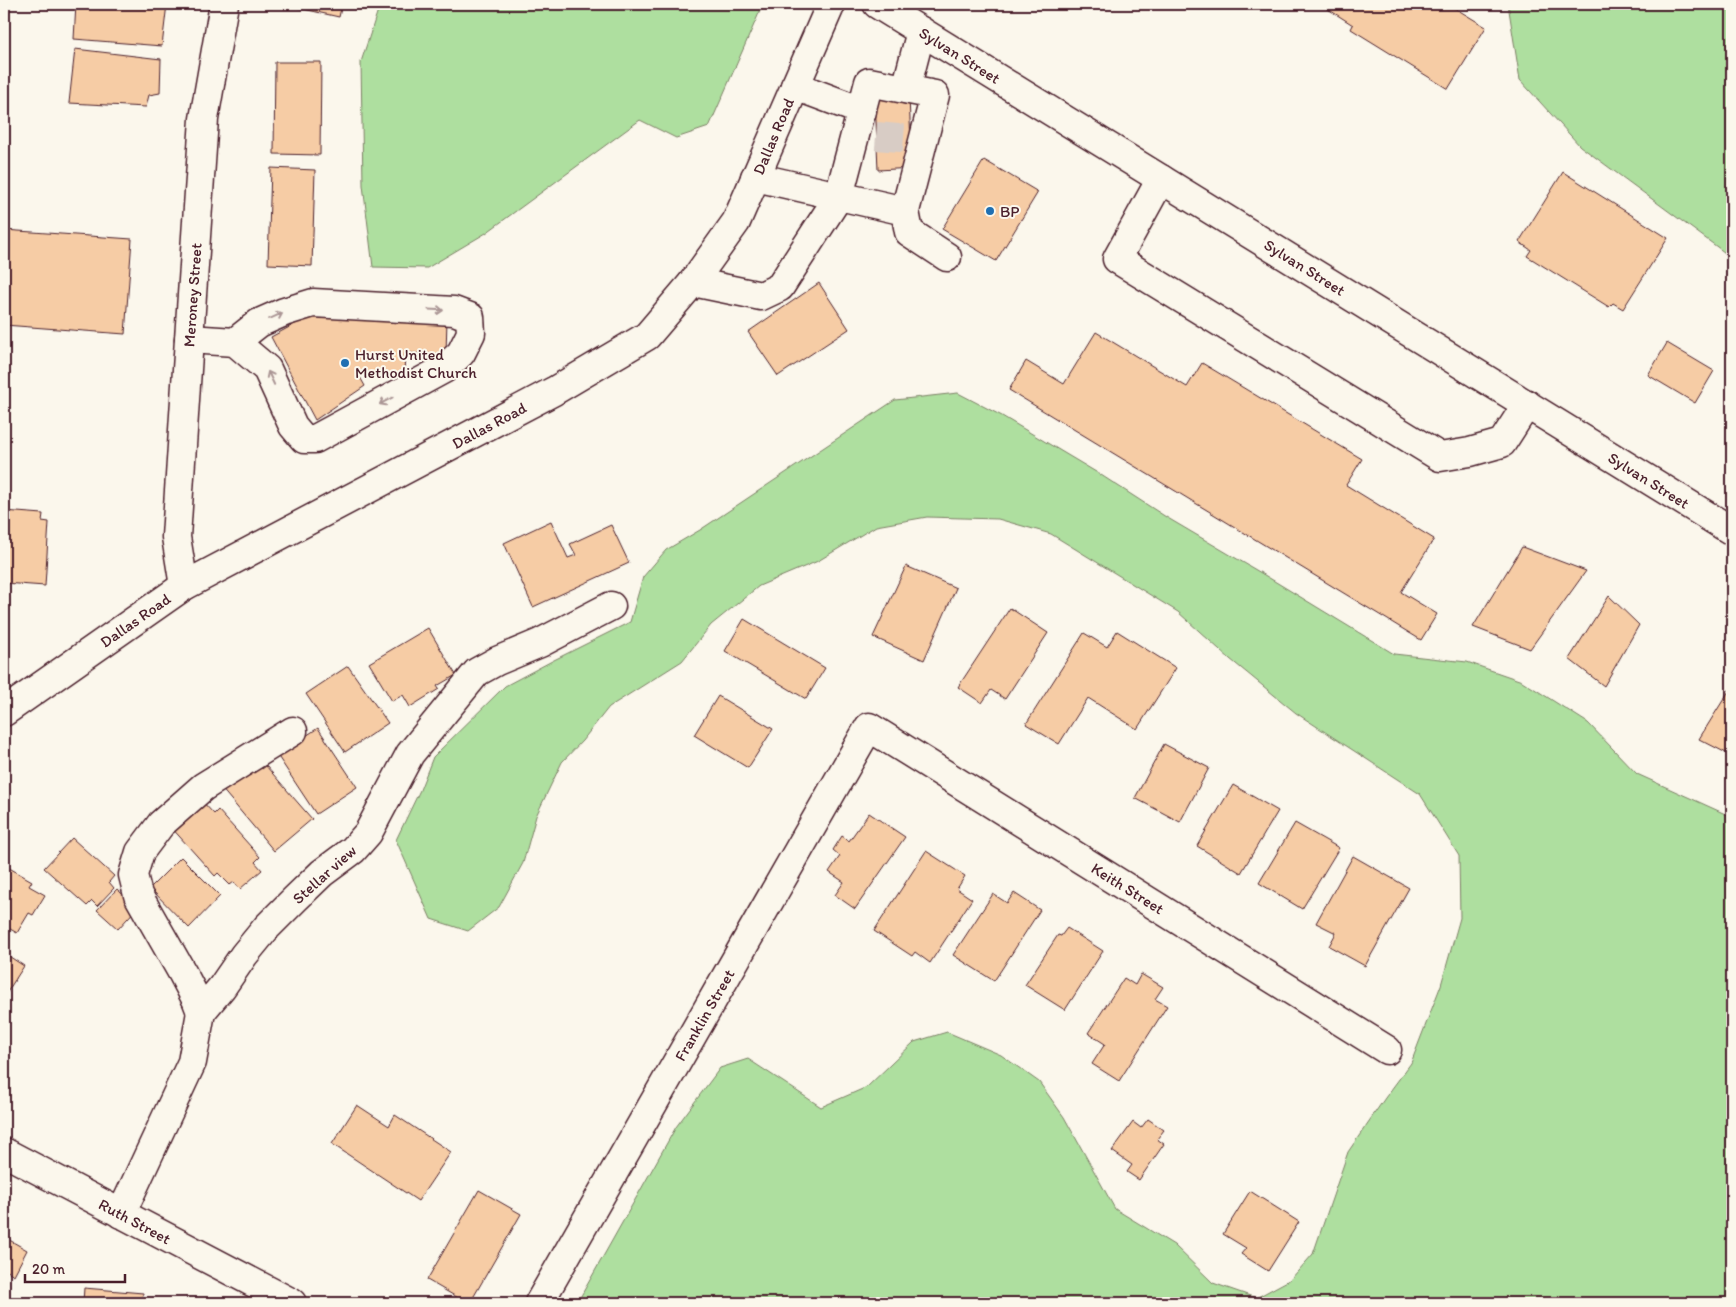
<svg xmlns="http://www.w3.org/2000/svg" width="1736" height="1307" font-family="Itim,sans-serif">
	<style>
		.green { fill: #aedf9f; stroke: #7c7f65 }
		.building { fill: #f6cca5; stroke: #4a1f2b }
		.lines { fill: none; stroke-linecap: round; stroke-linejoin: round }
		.minor-tunnel { stroke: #d8ccc5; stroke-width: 28; stroke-dasharray: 28 14; stroke-linecap: butt }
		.minor-casing { stroke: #4a1f2b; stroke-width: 31 }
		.minor { stroke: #fbf7ec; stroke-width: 28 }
		.oneway { stroke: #ab9695 }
		.poi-dot { fill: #1f6fb2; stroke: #fbf7ec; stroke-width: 2 }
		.labels { text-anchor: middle; stroke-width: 4; stroke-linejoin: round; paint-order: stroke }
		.street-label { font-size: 16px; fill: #4a1f2b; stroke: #fbf7ec }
		.poi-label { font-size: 16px; fill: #4a1f2b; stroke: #fbf7ec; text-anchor: start }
	</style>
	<rect width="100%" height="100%" fill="#fbf7ec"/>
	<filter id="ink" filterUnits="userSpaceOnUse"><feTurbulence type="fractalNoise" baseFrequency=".02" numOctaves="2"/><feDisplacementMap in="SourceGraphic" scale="10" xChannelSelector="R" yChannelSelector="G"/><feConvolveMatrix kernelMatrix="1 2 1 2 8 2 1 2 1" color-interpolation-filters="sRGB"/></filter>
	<g filter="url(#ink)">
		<g class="green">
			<path d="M380,4H763L709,127L676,138L640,120L486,233L427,268L373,267L363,185L361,62Z"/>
			<path d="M1508,4H1732V258L1580,146L1520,80Z"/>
			<path d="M958,393L1002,416L1101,475L1166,517L1261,573L1394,654L1467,662L1522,681L1588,723L1637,774L1732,817V1303H577L676,1127L720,1068L748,1059L821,1107L867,1087L914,1042L947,1032L1001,1055L1039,1082L1064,1117L1115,1209L1174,1245L1213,1283L1256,1298L1291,1279L1313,1254L1348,1152L1385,1098L1411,1063L1441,985L1460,918L1459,856L1420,794L1296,713L1230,659L1178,612L1051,534L998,519L927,517L876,526L818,561L759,586L711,625L682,661L609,707L582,741L562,762L536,816L523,863L499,907L468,931L431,919L396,840L420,790L433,757L505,686L552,661L630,622L643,577L666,550L700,530L895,400Z"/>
		</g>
		<g class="building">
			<path d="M76,4H167L162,46L74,39Z"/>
			<path d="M281,4H342L339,17Z"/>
			<path d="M1320,4H1448L1486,27L1448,89L1351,29L1353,25Z"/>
			<path d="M75,49L161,59L160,93L149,95L146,107L69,103Z"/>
			<path d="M275,62H321L320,155L274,154Z"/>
			<path d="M909,96L912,168L878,170L875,97Z"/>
			<path d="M984,160L1038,192L996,261L942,229Z"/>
			<path d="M271,168L315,170L312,266L268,264Z"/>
			<path d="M1563,172L1668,238L1623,309L1613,303L1609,307L1527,256L1531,250L1519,242Z"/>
			<path d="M4,230L132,239L125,334L4,325Z"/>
			<path d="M819,283L849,329L778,376L748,332Z"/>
			<path d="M319,311L447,319L446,354L405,353L404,374L357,372L365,386L315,420L271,337Z"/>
			<path d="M1096,332L1187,387L1202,363L1362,459L1346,485L1434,539L1401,592L1437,614L1421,640L1009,390L1026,361L1064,384Z"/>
			<path d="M1667,343L1714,371L1695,403L1648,375Z"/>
			<path d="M4,511L43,514L42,521L49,522L45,586L4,583Z"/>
			<path d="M551,521L568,558L576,555L570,544L611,525L629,563L533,607L504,543Z"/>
			<path d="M1522,547L1586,571L1530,649L1473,627Z"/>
			<path d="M906,566L956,588L924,660L873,637Z"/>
			<path d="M1609,596L1639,625L1604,686L1569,659Z"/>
			<path d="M1010,608L1048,633L1005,699L991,690L982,703L958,687Z"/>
			<path d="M744,619L825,668L806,699L725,651Z"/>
			<path d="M428,628L456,675L437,686L439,689L410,707L403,695L392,701L369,663Z"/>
			<path d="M1117,631L1176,668L1137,729L1088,698L1059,744L1026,724L1084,633L1107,647Z"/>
			<path d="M348,666L388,723L345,752L306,694Z"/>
			<path d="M1732,686V756L1699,739Z"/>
			<path d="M718,696L773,729L748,768L694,735Z"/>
			<path d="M318,728L357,787L316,814L277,755Z"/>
			<path d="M1164,744L1209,768L1180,822L1135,798Z"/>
			<path d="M255,760L262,769L266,766L312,819L274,851L221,788Z"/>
			<path d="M1233,785L1278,811L1241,873L1197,846Z"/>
			<path d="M200,799L214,814L218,810L260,857L255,862L262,870L240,889L234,882L230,885L218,873L215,876L170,826Z"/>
			<path d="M869,813L905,837L855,909L835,895L844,882L829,872L840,856L833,850L842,836L849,841Z"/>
			<path d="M1295,823L1339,848L1302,909L1259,883Z"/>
			<path d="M72,838L114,876L109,882L114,888L97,906L92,901L87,906L44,868Z"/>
			<path d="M926,851L965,876L957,889L972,899L930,963L915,952L912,956L874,931Z"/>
			<path d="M1353,856L1409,888L1365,966L1329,946L1336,933L1316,923Z"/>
			<path d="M181,857L220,896L189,928L150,888Z"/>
			<path d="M4,865L32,881L29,886L45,895L33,915L29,913L17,933L5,926L4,927Z"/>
			<path d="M117,889L137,908L118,929L97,910Z"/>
			<path d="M1014,893L1040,910L994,981L953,955L993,894L1007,903Z"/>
			<path d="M1067,928L1103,951L1065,1010L1025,985L1058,935L1061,936Z"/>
			<path d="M4,953L24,966L4,997Z"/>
			<path d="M1141,974L1163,987L1155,999L1167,1006L1119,1081L1092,1064L1105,1044L1088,1033L1124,978L1135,985Z"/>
			<path d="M357,1105L389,1126L395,1115L451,1152L418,1201L332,1144Z"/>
			<path d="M1148,1119L1164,1130L1157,1139L1164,1144L1139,1180L1127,1172L1132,1165L1112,1151L1133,1122L1141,1128Z"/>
			<path d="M479,1190L521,1214L470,1303H467L427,1280Z"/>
			<path d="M1250,1191L1299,1222L1268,1271L1241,1254L1246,1248L1223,1234Z"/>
			<path d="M4,1237L27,1250L14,1275L4,1269Z"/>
			<path d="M84,1288L143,1293L142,1303H76V1301L83,1302Z"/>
		</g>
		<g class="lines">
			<path class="minor-tunnel" d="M876,136L911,139"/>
			<defs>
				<g id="minor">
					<path d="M877,4L1732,531"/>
					<path d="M795,86L862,111"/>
					<path d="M906,89L921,31"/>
					<path d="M1161,179L1117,259L1440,457L1470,452L1502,443L1527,404"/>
					<path d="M905,211L909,232L947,257"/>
					<path d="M693,282L761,296L780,287L839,196L869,82L935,95L905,211L755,177"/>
					<path d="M189,339L235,342L267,369L293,426L304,439H315L444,369L461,353L471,333L470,317L454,311L313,303L284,312L259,323L235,342"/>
					<path d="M184,586L176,537L189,339L204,119L224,4"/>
					<path d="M4,712L184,586L554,391L647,336L693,282L736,222L831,4"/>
					<path d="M201,1012L196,999L183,974L138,895L133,875L140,852L161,824L203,787L293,731"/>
					<path d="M4,1152L292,1303"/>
					<path d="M121,1214L192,1062L201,1012L222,987L244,955L267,927L295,899L322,873L353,850L368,833L410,754L477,672L497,661L540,643L611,606"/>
					<path d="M539,1303L869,727L1387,1050"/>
				</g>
			</defs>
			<use href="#minor" class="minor-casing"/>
			<use href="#minor" class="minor"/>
		</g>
		<defs><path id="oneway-shaft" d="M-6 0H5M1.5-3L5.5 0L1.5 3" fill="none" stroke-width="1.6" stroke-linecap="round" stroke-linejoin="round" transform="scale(1.25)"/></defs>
		<g class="oneway">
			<use href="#oneway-shaft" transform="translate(436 310) rotate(3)"/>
			<use href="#oneway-shaft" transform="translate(276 316) rotate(-24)"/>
			<use href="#oneway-shaft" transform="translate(271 378) rotate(-115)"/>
			<use href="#oneway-shaft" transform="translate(386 401) rotate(152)"/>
		</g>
	</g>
	<g class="poi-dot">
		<circle cx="990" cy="211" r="5"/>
		<circle cx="345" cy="363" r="5"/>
	</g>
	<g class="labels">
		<g class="street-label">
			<text transform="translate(960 55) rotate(32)" y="6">Sylvan Street</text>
			<text transform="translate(773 136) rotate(-67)" y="6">Dallas Road</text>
			<text transform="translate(1305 267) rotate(32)" y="6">Sylvan Street</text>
			<text transform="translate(192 295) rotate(-86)" y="6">Meroney Street</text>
			<text transform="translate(489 425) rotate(-28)" y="6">Dallas Road</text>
			<text transform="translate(1649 480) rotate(32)" y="6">Sylvan Street</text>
			<text transform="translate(135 620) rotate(-35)" y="6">Dallas Road</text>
			<text transform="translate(324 874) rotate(-42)" y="6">Stellar view</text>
			<text transform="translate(1128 888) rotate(32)" y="6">Keith Street</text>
			<text transform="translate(704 1015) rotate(-60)" y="6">Franklin Street</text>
			<text transform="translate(135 1221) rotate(28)" y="6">Ruth Street</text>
		</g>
		<g class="poi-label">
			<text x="1000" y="217">BP</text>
			<text x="355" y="360">Hurst United<tspan x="355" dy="18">Methodist Church</tspan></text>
		</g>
	</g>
	<rect width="1736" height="1307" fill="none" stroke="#fbf7ec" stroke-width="20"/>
	<rect x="10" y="10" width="1716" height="1287" fill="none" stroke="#4a1f2b" stroke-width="2" filter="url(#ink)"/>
	<path d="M25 1274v8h100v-8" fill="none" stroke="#4a1f2b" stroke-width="2.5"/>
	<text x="32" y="1274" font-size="15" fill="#4a1f2b" stroke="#fbf7ec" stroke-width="4" paint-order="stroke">20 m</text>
</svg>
